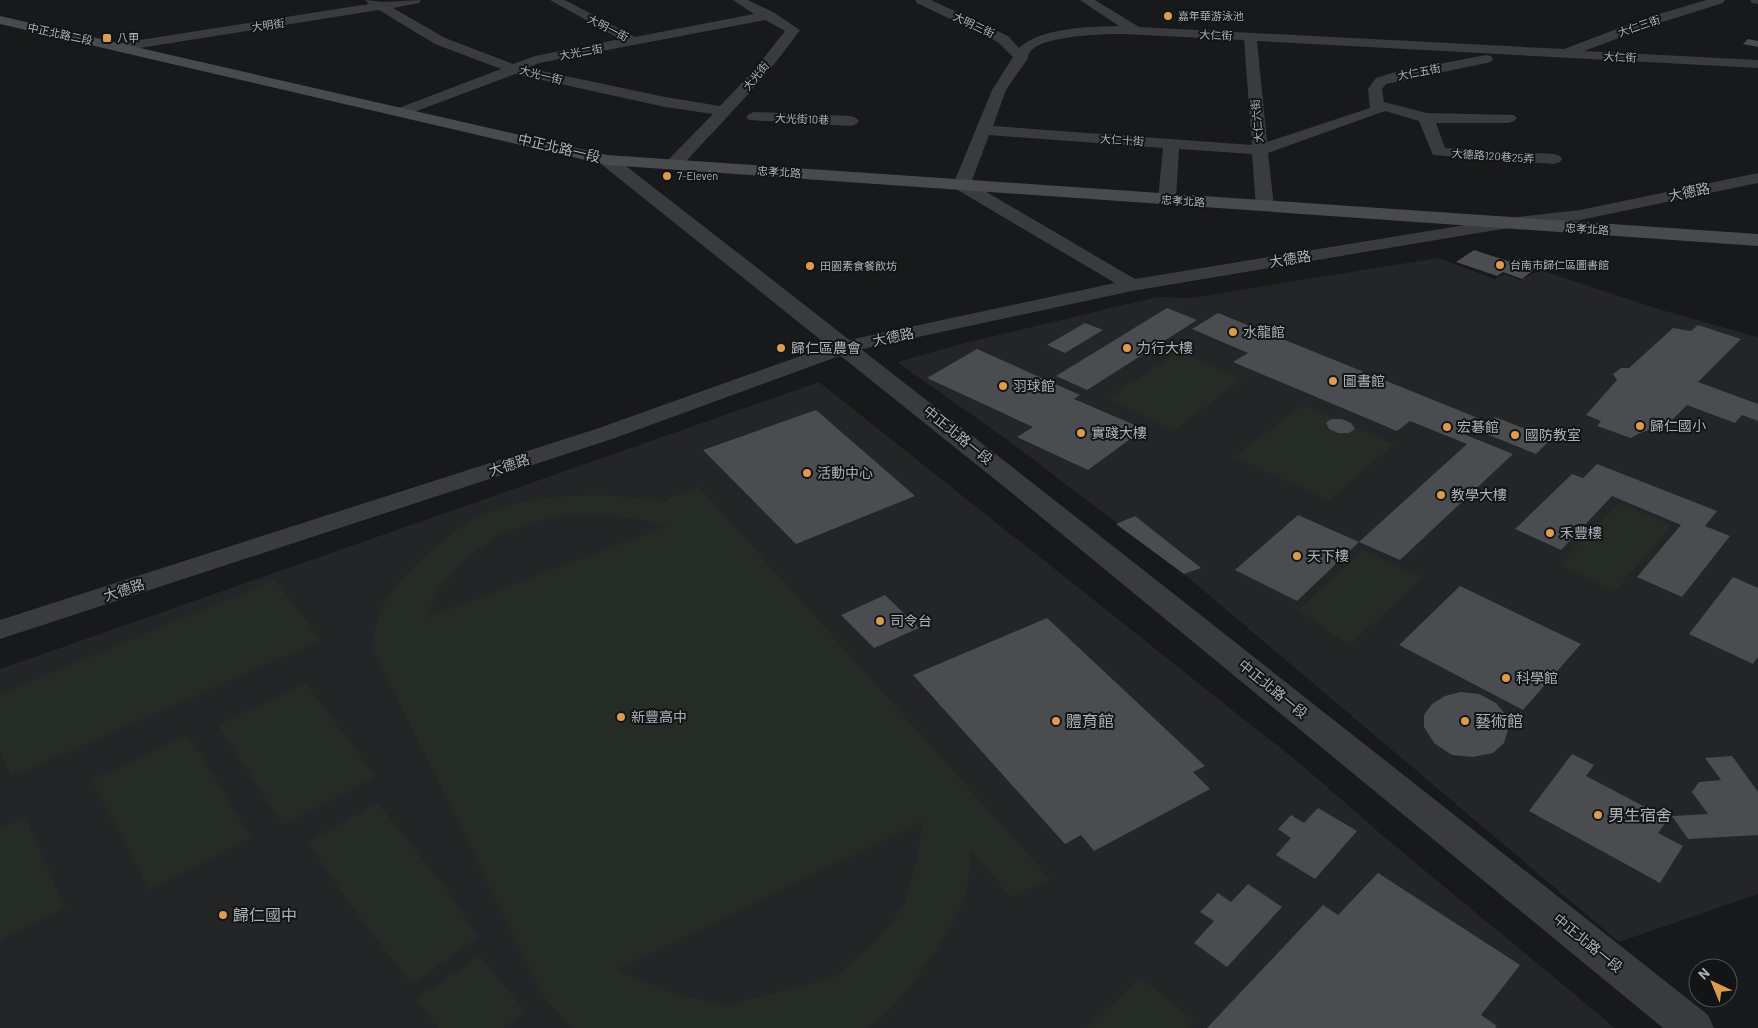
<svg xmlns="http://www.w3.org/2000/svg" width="1758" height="1028" font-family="Barlow,'Noto Sans TC',sans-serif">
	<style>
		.built { fill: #242527 }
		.green { fill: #252c25; fill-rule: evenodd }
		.building { fill: #4a4c4f }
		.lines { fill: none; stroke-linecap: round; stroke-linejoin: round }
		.minor { fill: #3a3b3f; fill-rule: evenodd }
		.tertiary { fill: #3a3b3f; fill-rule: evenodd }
		.secondary { fill: #484a4e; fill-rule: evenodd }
		.poi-dot { fill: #dc9b4e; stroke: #131415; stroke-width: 2 }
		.labels { text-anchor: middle; stroke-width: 4; stroke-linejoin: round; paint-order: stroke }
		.far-poi-label { font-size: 11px; fill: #acb1b8; stroke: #131415; text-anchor: start }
		.far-street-label { font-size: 11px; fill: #acb1b8; stroke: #131415 }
		.street-label { font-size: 14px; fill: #acb1b8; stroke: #131415 }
		.poi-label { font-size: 14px; fill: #acb1b8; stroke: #131415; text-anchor: start }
		.near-poi-label { font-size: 16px; fill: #acb1b8; stroke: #131415; text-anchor: start }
	</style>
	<rect width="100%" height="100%" fill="#18191a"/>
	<g class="built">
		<path d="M1438,258L1495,279L1505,274L1520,280L1540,270L1658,309L1758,337V894L1619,942L1184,574L1009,441L897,362L965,343L1157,297L1190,298Z"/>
		<path d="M819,382L1303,766L1382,835L1615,1028H0V669Z"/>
	</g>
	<g class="green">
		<path d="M1179,352L1243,379L1173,431L1108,398Z"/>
		<path d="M1303,405L1331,417V419L1326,423L1329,429L1338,433L1358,429L1394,444L1329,500L1234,457Z"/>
		<path d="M699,487L1050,879L1011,897L971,851C969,867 969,886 963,901C949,936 898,1012 865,1028H573L545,999L372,647C375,635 376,621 381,610C390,589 408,572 424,557C443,540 464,523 487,513C540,491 613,493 668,502L667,499ZM603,515L645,520L667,526L426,618L439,588L466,558L496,537L524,525L561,516ZM923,821L917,860L905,902L879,939L834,977L729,1005L680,996L616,970Z"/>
		<path d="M1619,503L1672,525L1615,591L1559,565Z"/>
		<path d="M1364,550L1423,578L1349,645L1298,610Z"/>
		<path d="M275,580L321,640L11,777L0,752V694Z"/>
		<path d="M306,683L376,777L283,825L218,725Z"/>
		<path d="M188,735L251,837L149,890L92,780Z"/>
		<path d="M378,803L446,889L478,938L412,983L371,933L307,842Z"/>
		<path d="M25,817L65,908L0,941V829Z"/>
		<path d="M480,956L526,1012L503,1028H438L416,999Z"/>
		<path d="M1140,978L1195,1021L1188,1028H1087Z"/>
	</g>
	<g class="building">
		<path d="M1748,39L1758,41V47L1743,44Z"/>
		<path d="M1474,250L1514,263L1519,259L1539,266L1522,279L1503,272L1497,276L1456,262Z"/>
		<path d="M1167,308L1197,320L1087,390L1056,376Z"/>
		<path d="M1218,313L1478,418L1461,433L1513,454L1400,560L1359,542L1467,444L1410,421L1397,431L1233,362L1248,353L1192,329Z"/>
		<path d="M1085,323L1103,330L1065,353L1047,345Z"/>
		<path d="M1698,325L1741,339L1698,382L1758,404V421L1742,415L1735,423L1687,405L1665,427L1642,432L1631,438L1597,426L1601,421L1586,415L1617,380L1613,374L1621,368H1629L1673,328L1691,331Z"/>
		<path d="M977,349L1080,395L1074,399L1144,429L1088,470L1017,437L1033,427L927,378Z"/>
		<path d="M816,410L915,496L796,544L703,450Z"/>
		<path d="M1495,417L1551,439L1536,454L1479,431Z"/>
		<path d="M1331,419H1342L1351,423L1355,429L1349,433H1338L1329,429L1326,423Z"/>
		<path d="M1597,464L1717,511L1705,526L1730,536L1682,597L1637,577L1681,525L1612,496L1561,550L1515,529L1572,474L1583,478Z"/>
		<path d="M1298,515L1359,542L1297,601L1235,570Z"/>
		<path d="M1135,516L1201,568L1184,574L1116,524Z"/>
		<path d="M1733,577L1758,588V657L1753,664L1689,634Z"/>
		<path d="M1460,586L1581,644L1523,710L1399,645Z"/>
		<path d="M885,595L919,628L874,648L841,615Z"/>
		<path d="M1047,618L1205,766L1193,772L1210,789L1094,851L1081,835L1065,844L913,675Z"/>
		<path d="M1461,692L1479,694L1496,703L1506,715L1508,730L1504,743L1493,753L1473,757L1452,755L1434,743L1424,727V715L1432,704L1445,696Z"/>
		<path d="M1572,754L1594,765L1586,776L1668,819L1658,833L1683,846L1660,883L1529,811Z"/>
		<path d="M1732,756L1758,792V835L1688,839L1672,816L1708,814L1692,792L1699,782L1721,780L1705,758Z"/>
		<path d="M1318,808L1357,831L1315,879L1276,855L1291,838L1278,829L1291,815L1304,823Z"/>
		<path d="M1378,873L1520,965L1481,1015L1497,1026L1495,1028H1207L1323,905L1338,915Z"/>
		<path d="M1248,884L1282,907L1227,967L1194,943L1214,921L1200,912L1218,893L1231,902Z"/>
	</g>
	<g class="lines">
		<g class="minor">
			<path d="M365,0L383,2L421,0L419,3L393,8L445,38L513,64L535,56L620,39L550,0H565L635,37L754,14L733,0H748L773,12L800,30C764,81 721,123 679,169H667L665,165L667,161L713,114L665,107L515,74L406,115H396L393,112L396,109L501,69L435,44L379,10L121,51L114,47L121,43L369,4ZM765,20L785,31L755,69L720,106L665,97L528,68L539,63Z"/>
			<path d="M915,0H931L1008,36L1019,48C1042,27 1090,27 1119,26L1080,0H1095L1139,27L1564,49L1646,18L1706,0H1725L1723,3L1656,24L1584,51L1758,60V68L1257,41L1267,142L1370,108L1368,89L1376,78L1392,73L1486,55L1491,56L1493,59L1491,62L1386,84L1382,89L1384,102L1427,113L1514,115L1517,118L1514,121L1509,123H1436L1445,148L1554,154L1560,156L1562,159L1560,162L1554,164L1433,155L1419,121L1385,111L1268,153L1274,206L1271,210L1265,211L1259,210L1256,206L1252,154L1179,149L1176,199L1173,203L1167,204L1161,203L1158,199L1163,148L989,135L971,183L1135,279L1508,218L1580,210L1758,173V183L1580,220L1508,228L1132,291L853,351L615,438L0,639V620L599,428L840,342L1115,283L956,189L953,185L992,90L1013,57L998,42L917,3ZM1123,34L1244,40L1252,145L993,126L1006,90L1028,58C1028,35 1106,34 1123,34Z"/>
			<path d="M1750,0H1758V4L1752,3Z"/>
			<path d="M754,112L851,116L856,118L859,121L856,124L851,126L749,120L746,117L749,114Z"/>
		</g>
		<path class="tertiary" d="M607,155L613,156C980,440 1344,728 1708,1015L1714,1028H1663L1007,489L601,164L598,160L601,156Z"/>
		<path class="secondary" d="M0,16L607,155L1758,234V246L607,165L0,24Z"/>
	</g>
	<g class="poi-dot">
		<circle cx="1168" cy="16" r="5"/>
		<rect x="102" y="33" width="10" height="10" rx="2.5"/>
		<circle cx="667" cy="176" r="5"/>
		<circle cx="1500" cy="265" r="5"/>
		<circle cx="810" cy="266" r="5"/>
		<circle cx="1233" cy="332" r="5"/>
		<circle cx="781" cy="348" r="5"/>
		<circle cx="1127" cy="348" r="5"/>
		<circle cx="1333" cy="381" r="5"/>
		<circle cx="1003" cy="386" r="5"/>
		<circle cx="1640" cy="426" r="5"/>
		<circle cx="1447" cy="427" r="5"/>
		<circle cx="1081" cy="433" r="5"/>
		<circle cx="1515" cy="435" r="5"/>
		<circle cx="807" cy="473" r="5"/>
		<circle cx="1441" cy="495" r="5"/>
		<circle cx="1550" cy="533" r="5"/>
		<circle cx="1297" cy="556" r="5"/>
		<circle cx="880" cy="621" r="5"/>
		<circle cx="1506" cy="678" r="5"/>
		<circle cx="621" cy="717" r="5"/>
		<circle cx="1056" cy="721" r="5"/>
		<circle cx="1465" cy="721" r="5"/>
		<circle cx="1598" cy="815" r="5"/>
		<circle cx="223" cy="915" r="5"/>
	</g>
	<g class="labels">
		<g class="far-poi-label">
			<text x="1178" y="20">嘉年華游泳池</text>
			<text x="117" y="42">八甲</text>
			<text x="677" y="180">7-Eleven</text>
			<text x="1510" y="269">台南市歸仁區圖書館</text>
			<text x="820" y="270">田園素食餐飲坊</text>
		</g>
		<g class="far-street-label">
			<text transform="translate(268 25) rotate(-8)" y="4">大明街</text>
			<text transform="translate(974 25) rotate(25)" y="4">大明三街</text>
			<text transform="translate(1639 26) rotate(-19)" y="4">大仁三街</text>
			<text transform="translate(608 28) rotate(27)" y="4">大明一街</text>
			<text transform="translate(60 34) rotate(12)" y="4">中正北路二段</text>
			<text transform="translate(1216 35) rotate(3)" y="4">大仁街</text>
			<text transform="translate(581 52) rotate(-10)" y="4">大光二街</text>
			<text transform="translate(1620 57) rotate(3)" y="4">大仁街</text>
			<text transform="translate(1419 72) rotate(-11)" y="4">大仁五街</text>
			<text transform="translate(541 75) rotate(14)" y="4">大光一街</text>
			<text transform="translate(756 76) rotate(-50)" y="4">大光街</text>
			<text transform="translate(802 119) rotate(2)" y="4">大光街10巷</text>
			<text transform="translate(1257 121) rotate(-95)" y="4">大仁六街</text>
			<text transform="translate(1122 140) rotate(4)" y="4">大仁十街</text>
			<text transform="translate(1493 156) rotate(4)" y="4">大德路120巷25弄</text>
			<text transform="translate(779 172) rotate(4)" y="4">忠孝北路</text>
			<text transform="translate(1183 201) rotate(4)" y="4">忠孝北路</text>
			<text transform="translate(1587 229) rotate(4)" y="4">忠孝北路</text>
		</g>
		<g class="street-label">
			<text transform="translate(559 148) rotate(13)" y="5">中正北路一段</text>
			<text transform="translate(1689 192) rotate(-12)" y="5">大德路</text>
			<text transform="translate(1290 259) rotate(-9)" y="5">大德路</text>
			<text transform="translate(893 337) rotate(-12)" y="5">大德路</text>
			<text transform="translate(958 435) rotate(39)" y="5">中正北路一段</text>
			<text transform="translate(509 465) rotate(-18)" y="5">大德路</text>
			<text transform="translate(124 590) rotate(-18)" y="5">大德路</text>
			<text transform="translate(1273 689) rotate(39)" y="5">中正北路一段</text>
			<text transform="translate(1588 943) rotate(39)" y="5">中正北路一段</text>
		</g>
		<g class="poi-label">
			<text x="1243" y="337">水龍館</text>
			<text x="791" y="353">歸仁區農會</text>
			<text x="1137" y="353">力行大樓</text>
			<text x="1343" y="386">圖書館</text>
			<text x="1013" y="391">羽球館</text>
			<text x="1650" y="431">歸仁國小</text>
			<text x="1457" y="432">宏碁館</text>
			<text x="1091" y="438">實踐大樓</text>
			<text x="1525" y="440">國防教室</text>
			<text x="817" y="478">活動中心</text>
			<text x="1451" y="500">教學大樓</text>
			<text x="1560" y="538">禾豐樓</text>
			<text x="1307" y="561">天下樓</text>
			<text x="890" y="626">司令台</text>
			<text x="1516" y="683">科學館</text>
			<text x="631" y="722">新豐高中</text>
		</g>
		<g class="near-poi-label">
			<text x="1066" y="727">體育館</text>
			<text x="1475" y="727">藝術館</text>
			<text x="1608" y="821">男生宿舍</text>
			<text x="233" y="921">歸仁國中</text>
		</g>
	</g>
	<g transform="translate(1713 983) rotate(316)"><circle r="24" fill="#131415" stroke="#505356"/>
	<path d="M0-4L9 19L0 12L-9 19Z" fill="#dc9b4e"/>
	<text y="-8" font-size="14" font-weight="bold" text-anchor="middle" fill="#acb1b8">N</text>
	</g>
</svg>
